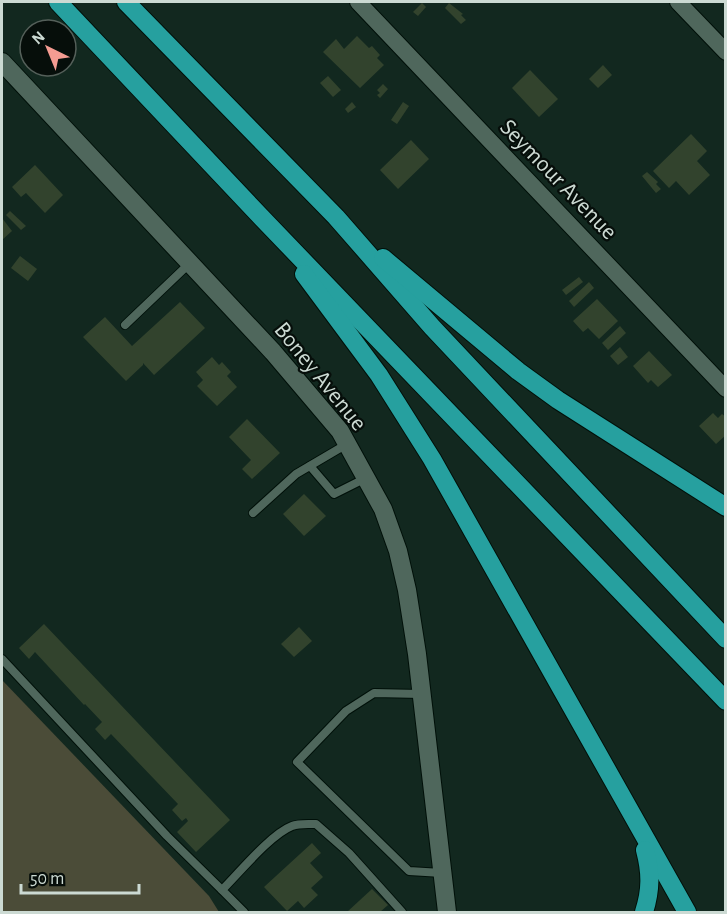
<svg xmlns="http://www.w3.org/2000/svg" width="727" height="914" font-family="'Alegreya Sans',sans-serif">
	<style>
		.green { fill: #4b4c38 }
		.building { fill: #32432d }
		.lines { fill: none; stroke-linecap: round; stroke-linejoin: round }
		.service-casing { stroke: #001009; stroke-width: 10 }
		.minor-casing { stroke: #001009; stroke-width: 18 }
		.tertiary-casing { stroke: #001009; stroke-width: 20 }
		.motorway-casing { stroke: #001009; stroke-width: 20 }
		.service { stroke: #4f675c; stroke-width: 8 }
		.minor { stroke: #4f675c; stroke-width: 16 }
		.tertiary { stroke: #4f675c; stroke-width: 18 }
		.motorway { stroke: #26a09f; stroke-width: 18 }
		.labels { text-anchor: middle; stroke-width: 4.5; stroke-linejoin: round; paint-order: stroke }
		.street-label { font-size: 24px; fill: #ccdad3; stroke: #060e0a }
	</style>
	<rect width="100%" height="100%" fill="#12281f"/>
	<path class="green" d="M2,680L209,896L219,912H2Z"/>
	<g class="building">
		<path d="M422,3L426,7L418,16L413,12Z"/>
		<path d="M449,3L463,14L461,15L466,20L461,24L445,8Z"/>
		<path d="M357,36L369,48L372,46L380,55L377,58L384,65L360,88L323,52L336,39L344,49Z"/>
		<path d="M603,65L612,75L598,88L589,79Z"/>
		<path d="M530,70L558,99L539,117L512,88Z"/>
		<path d="M328,76L341,90L333,97L320,83Z"/>
		<path d="M383,84L388,89L380,98L377,95L380,93L377,90Z"/>
		<path d="M352,102L356,107L348,113L345,109Z"/>
		<path d="M403,102L409,106L397,124L391,120Z"/>
		<path d="M691,134L707,151L697,161L710,175L689,195L676,181L669,188L653,171Z"/>
		<path d="M411,140L429,159L398,189L380,170Z"/>
		<path d="M35,165L63,195L45,213L26,193L21,197L12,187Z"/>
		<path d="M647,172L658,182L656,184L661,189L656,193L642,176Z"/>
		<path d="M10,211L26,226L21,230L6,215Z"/>
		<path d="M2,218L12,231L2,240Z"/>
		<path d="M20,256L37,269L28,281L11,268Z"/>
		<path d="M579,277L583,282L566,295L562,290Z"/>
		<path d="M589,282L594,288L574,307L569,301Z"/>
		<path d="M597,299L618,321L599,339L588,328L583,332L573,321Z"/>
		<path d="M180,302L205,328L154,375L143,363V365L126,381L83,337L105,317L132,346Z"/>
		<path d="M620,326L626,333L608,350L602,343Z"/>
		<path d="M620,347L628,357L618,365L610,356Z"/>
		<path d="M649,351L672,375L658,387L651,380L648,383L633,366Z"/>
		<path d="M212,357L219,365L222,362L231,372L227,376L237,387L217,406L197,386L203,380L196,372Z"/>
		<path d="M713,413L718,418L722,414L726,417V435L716,444L699,426Z"/>
		<path d="M247,419L280,453L252,479L242,469L251,460L229,437Z"/>
		<path d="M304,494L326,516L304,536L283,514Z"/>
		<path d="M44,624L230,820L196,852L177,832L188,821L186,818L182,821L172,810L178,804L111,734L105,740L95,729L102,722L85,704L84,705L35,652L29,659L19,648Z"/>
		<path d="M299,627L312,641L294,657L281,644Z"/>
		<path d="M312,843L321,853L310,863L323,877L311,888L318,895L304,908L298,901L287,911L264,887Z"/>
		<path d="M372,889L388,905L380,912H347Z"/>
	</g>
	<g class="lines">
		<defs>
			<g id="service">
				<path d="M125,325L190,263"/>
				<path d="M310,466L334,494L366,478"/>
				<path d="M253,513L296,474L347,444"/>
				<path d="M2,659L167,836L222,890"/>
				<path d="M421,694L374,693L346,711L297,762L409,871L442,873"/>
				<path d="M244,912L222,890C239,873 271,834 292,826C299,823 309,824 316,824L349,853L402,912"/>
			</g>
			<g id="minor">
				<path d="M358,2L726,389"/>
				<path d="M678,2L726,52"/>
			</g>
			<path id="tertiary" d="M2,62L273,352L340,431L383,509L398,551L407,590L417,654L447,912"/>
			<g id="motorway">
				<path d="M58,2L262,218L726,701"/>
				<path d="M126,2L336,217L432,327L726,639"/>
				<path d="M383,258L518,371L558,400L726,507"/>
				<path d="M304,274L379,375L432,459L687,912"/>
				<path d="M644,912C651,890 651,873 645,850"/>
			</g>
		</defs>
		<use href="#service" class="service-casing"/>
		<use href="#minor" class="minor-casing"/>
		<use href="#tertiary" class="tertiary-casing"/>
		<use href="#motorway" class="motorway-casing"/>
		<use href="#service" class="service"/>
		<use href="#minor" class="minor"/>
		<use href="#tertiary" class="tertiary"/>
		<use href="#motorway" class="motorway"/>
	</g>
	<g class="labels">
		<g class="street-label">
			<text transform="translate(559 179) rotate(46)" y="8">Seymour Avenue</text>
			<text transform="translate(321 376) rotate(51)" y="8">Boney Avenue</text>
		</g>
	</g>
	<rect width="727" height="914" fill="none" stroke="#ccdad3" stroke-width="6"/>
	<g transform="translate(48 48) rotate(317)"><circle r="28" fill="#060e0a" stroke="#55605a" stroke-width="1.5"/>
	<path d="M0-4.5L10 22L0 15L-10 22Z" fill="#f59c92"/>
	<text y="-9" font-size="16" font-weight="bold" text-anchor="middle" fill="#ccdad3">N</text>
	</g>
	<path d="M21 884v9h118v-9" fill="none" stroke="#ccdad3" stroke-width="3"/>
	<text x="30" y="884" font-size="18" fill="#ccdad3" stroke="#060e0a" stroke-width="4.5" paint-order="stroke">50 m</text>
</svg>
